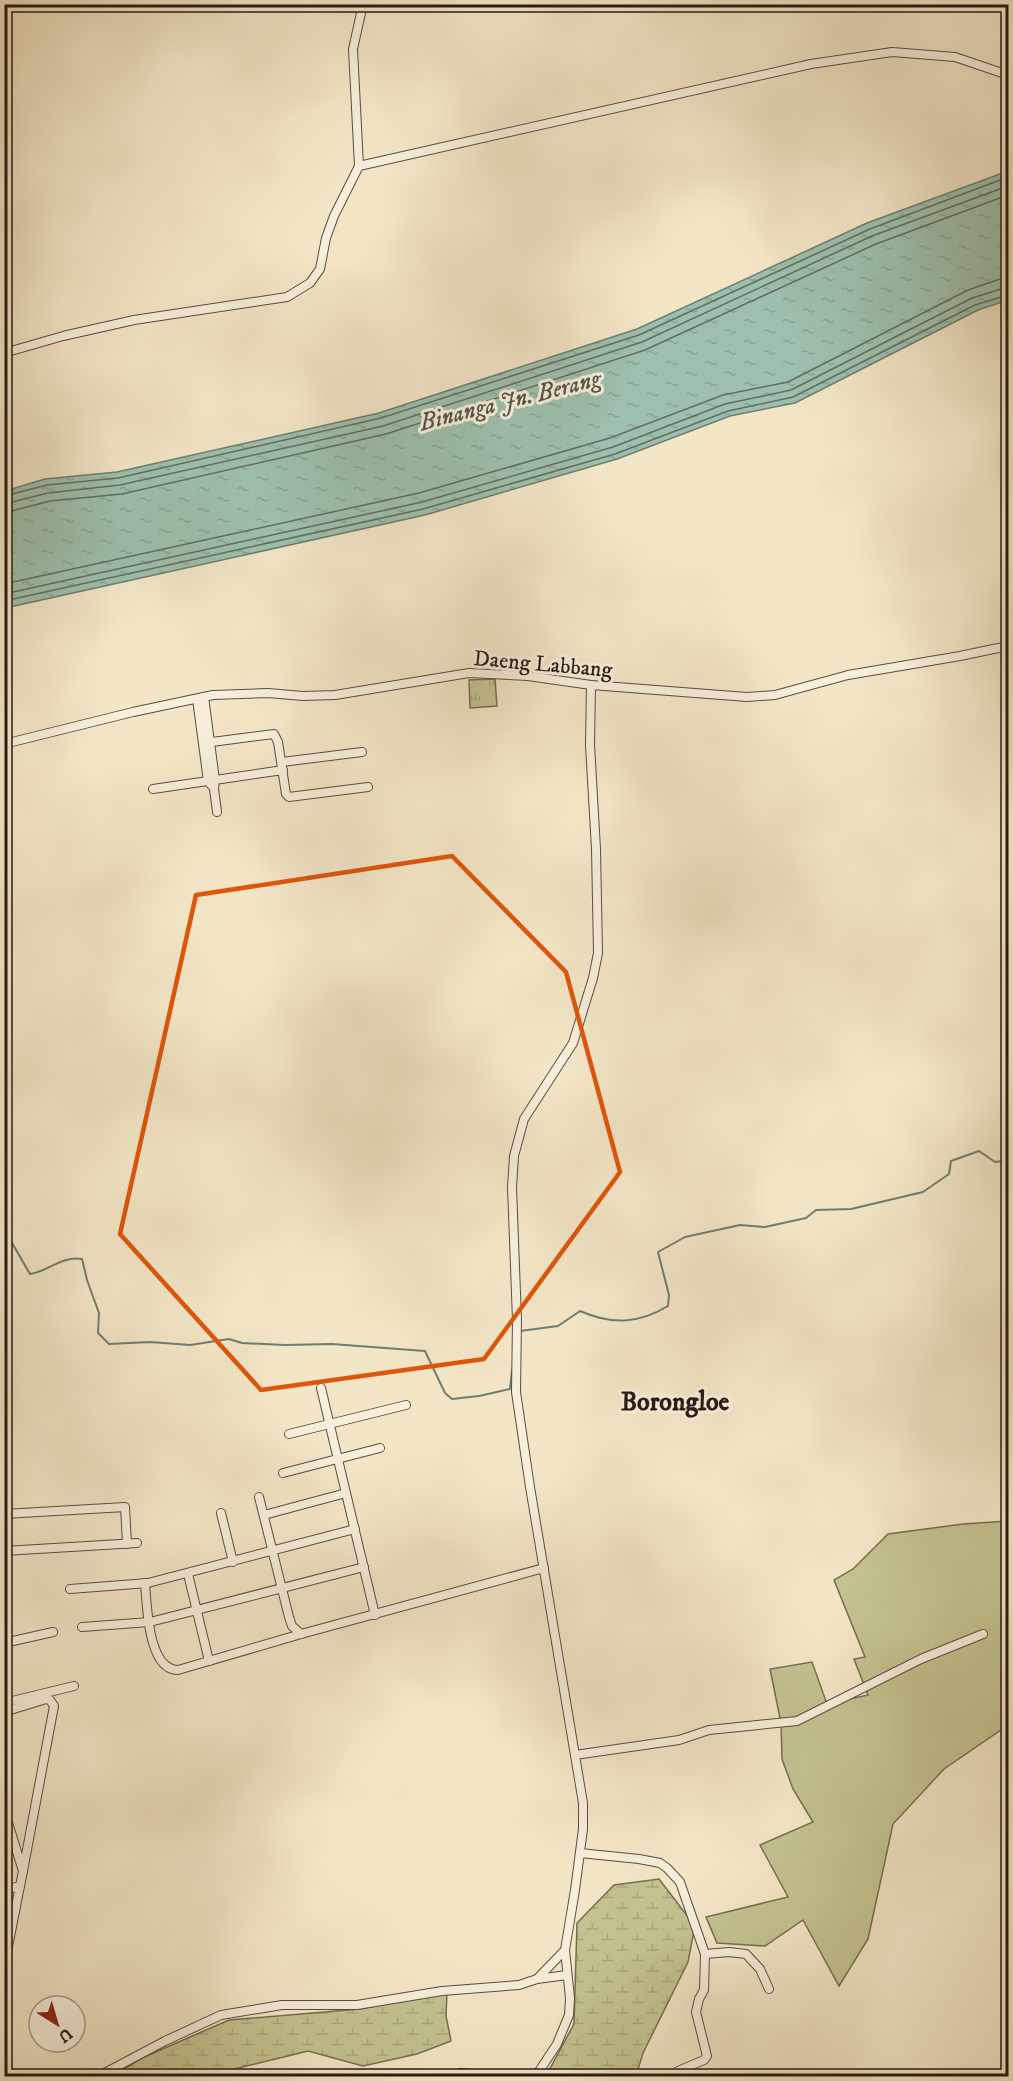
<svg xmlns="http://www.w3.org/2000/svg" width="1013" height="2081" font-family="'IM FELL DW Pica',serif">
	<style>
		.grass { fill: url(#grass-tufts); stroke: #756e52; stroke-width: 1.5 }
		.wetland { fill: url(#wetland-marsh); stroke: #756e52; stroke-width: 1.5 }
		.garden { fill: #c3c390; stroke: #756e52; stroke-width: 1.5 }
		.water { fill: url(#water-ripples); stroke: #6e7e71; stroke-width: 1.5 }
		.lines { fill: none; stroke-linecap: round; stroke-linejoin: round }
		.shore { stroke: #626d62; stroke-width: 1.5 }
		.stream { stroke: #6e7e71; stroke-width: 2 }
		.minor-casing { stroke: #5a4d42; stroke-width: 10 }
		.minor { stroke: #f7efdb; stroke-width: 8 }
		.marked { fill: none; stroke: #de560c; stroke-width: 4.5; stroke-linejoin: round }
		.labels { text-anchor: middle; stroke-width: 6; stroke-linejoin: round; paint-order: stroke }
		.street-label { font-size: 22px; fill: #271a15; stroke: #f7efdb }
		.water-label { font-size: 24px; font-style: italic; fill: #50544b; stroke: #f7efdb }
		.quarter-label { font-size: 26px; font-weight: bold; fill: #271a15; stroke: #f7efdb }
	</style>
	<defs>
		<pattern id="grass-tufts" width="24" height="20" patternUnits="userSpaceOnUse" patternTransform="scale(1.5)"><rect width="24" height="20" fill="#c3c390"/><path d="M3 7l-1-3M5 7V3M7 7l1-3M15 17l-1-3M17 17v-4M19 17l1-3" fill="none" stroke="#a8a77b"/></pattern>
		<pattern id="wetland-marsh" width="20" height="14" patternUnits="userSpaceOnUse" patternTransform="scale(1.5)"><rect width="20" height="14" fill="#c3c390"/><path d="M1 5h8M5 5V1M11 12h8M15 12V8" fill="none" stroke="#a8a77b"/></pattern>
		<pattern id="water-ripples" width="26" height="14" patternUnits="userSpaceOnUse" patternTransform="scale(1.5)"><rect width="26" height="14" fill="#9dc0ae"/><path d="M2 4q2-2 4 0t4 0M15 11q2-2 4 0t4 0" fill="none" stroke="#87a495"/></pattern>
	</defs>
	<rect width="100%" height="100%" fill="#f3e6c7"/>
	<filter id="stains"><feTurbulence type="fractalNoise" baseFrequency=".00333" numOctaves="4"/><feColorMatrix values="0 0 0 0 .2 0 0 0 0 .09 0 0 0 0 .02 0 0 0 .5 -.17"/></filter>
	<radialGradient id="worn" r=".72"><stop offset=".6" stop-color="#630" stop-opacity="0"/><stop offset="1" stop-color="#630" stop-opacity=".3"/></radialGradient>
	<path class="grass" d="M495,679L497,706L470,708L469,680Z"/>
	<g class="wetland">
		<path d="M659,1879L695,1926L688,1962L643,2053L636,2076H546L574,2024L577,1923L614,1885Z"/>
		<path d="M447,1992L446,2016L451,2041L417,2054L363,2066L308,2051L206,2076H112L142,2058L229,2020L360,2009Z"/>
	</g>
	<path class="garden" d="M1008,1521V1725L944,1769L893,1824L868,1939L839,1986L803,1920L765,1946L717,1943L706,1917L788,1897L760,1845L813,1822L793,1789L782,1759L781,1723L770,1669L812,1662L827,1704L868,1695L854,1659L865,1657L834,1580L853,1569L888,1534L963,1524Z"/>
	<path class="water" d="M1008,171V300L978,310L795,403L730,416L617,459L425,515L5,608V491L45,479L117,472L379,413L637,329L867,223Z"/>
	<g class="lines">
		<g class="shore">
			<path d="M4,496L47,485L118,478L381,418L639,335L870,229L1008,177"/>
			<path d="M4,504L48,493L120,485L383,426L642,342L872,236L1008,186"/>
			<path d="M4,513L50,501L122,494L386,434L645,350L876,244L1008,195"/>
			<path d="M4,584L419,493L610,438L723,395L788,382L968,290L1000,279L1008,278"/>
			<path d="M4,594L422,502L613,447L725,404L791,390L972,298L1008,287"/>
			<path d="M4,601L423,509L615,454L728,411L793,397L975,305L1008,295"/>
		</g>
		<g class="stream">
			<path d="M4,1229L30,1274C50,1271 60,1256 82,1259L87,1280L99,1313L98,1333L109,1344L150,1342L190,1345L229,1339L242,1343L285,1345L332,1344L425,1351L445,1393L452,1399L479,1396L510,1389L512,1370"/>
			<path d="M520,1331L558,1326L580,1311C612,1325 638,1324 668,1306L669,1295L658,1252L685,1237L740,1225L765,1227L806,1218L816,1210L851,1209L923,1192L949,1174L951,1161L979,1151L995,1162L1008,1160"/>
		</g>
		<defs>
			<g id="minor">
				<path d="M359,166L811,64L892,52L955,57L1008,75"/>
				<path d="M4,353L63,336L134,320L287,297L310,283L320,269L326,238L334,216L359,166L353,49L363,4"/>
				<path d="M204,697L215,780L214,789L217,812"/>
				<path d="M197,699L208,781L212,786"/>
				<path d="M204,743L274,734L278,742L286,794L289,797L368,787"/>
				<path d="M4,744L133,712L213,695L268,693L303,696L335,695L469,673L528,676L591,685L747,697L775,695L848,675L960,656L1008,646"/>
				<path d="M282,762L362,752"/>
				<path d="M153,789L283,770"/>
				<path d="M321,1388L375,1615"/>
				<path d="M289,1434L406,1405"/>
				<path d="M283,1473L380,1448"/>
				<path d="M259,1497L289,1617L292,1626L301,1634"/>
				<path d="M221,1513L233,1562"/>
				<path d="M4,1514L125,1507L127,1544"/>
				<path d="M264,1515L346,1493"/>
				<path d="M4,1551L137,1543"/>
				<path d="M188,1574L209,1661"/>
				<path d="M145,1583C147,1606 148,1670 178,1670L301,1634L544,1568"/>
				<path d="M70,1589L148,1583L355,1529"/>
				<path d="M82,1627L150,1622L364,1567"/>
				<path d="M4,1643L53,1632"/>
				<path d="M4,1703L74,1686"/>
				<path d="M4,1712L46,1699L50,1700L54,1706L23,1871"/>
				<path d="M575,1755L679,1740L709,1730L797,1721L921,1659L983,1634"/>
				<path d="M4,1810L23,1871L4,1967"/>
				<path d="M580,1853L639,1859L660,1863L667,1868L680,1882L705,1954L704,1990L699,1999L696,2012L707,2056L704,2060L678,2071"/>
				<path d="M4,1890L20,1886"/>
				<path d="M705,1954L729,1952L746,1954L760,1969L769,1989"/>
				<path d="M537,1979L565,1950"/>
				<path d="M460,2073L497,2076"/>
				<path d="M99,2076L165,2041L221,2015L282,2005H357L442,1991L519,1985L537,1979L567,1975"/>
				<path d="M536,2076L557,2044L569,2015L570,1998L565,1950L575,1890L583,1829V1803L530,1487L516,1392L517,1320L512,1187L514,1156L524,1119L573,1043L593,978L598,953L596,849L590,745L591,685"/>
			</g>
		</defs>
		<use href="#minor" class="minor-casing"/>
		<use href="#minor" class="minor"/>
	</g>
	<path class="marked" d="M452,856L566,972L620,1172L484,1359L261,1390L120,1234L196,895Z"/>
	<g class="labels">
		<g class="street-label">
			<text transform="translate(543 663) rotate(5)" y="8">Daeng Labbang</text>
		</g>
		<g class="water-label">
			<text transform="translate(510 400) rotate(-14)" y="8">Binanga Jn. Berang</text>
		</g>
		<g class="quarter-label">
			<text x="675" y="1410">Borongloe</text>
		</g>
	</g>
	<rect width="1013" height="2081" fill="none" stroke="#f3e6c7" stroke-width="24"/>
	<rect x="6" y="6" width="1001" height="2069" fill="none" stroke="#271a15" stroke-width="3"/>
	<rect x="12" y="12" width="989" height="2057" fill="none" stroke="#271a15" stroke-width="1.5"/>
	<g transform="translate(57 2024) rotate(143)"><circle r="28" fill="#f7efdb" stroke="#a49a8c" stroke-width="1.5"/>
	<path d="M0-4.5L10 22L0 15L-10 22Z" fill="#8f2418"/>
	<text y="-9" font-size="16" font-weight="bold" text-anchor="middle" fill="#271a15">U</text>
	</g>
	<rect width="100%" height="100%" filter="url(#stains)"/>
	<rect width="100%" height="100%" fill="url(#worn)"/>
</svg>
